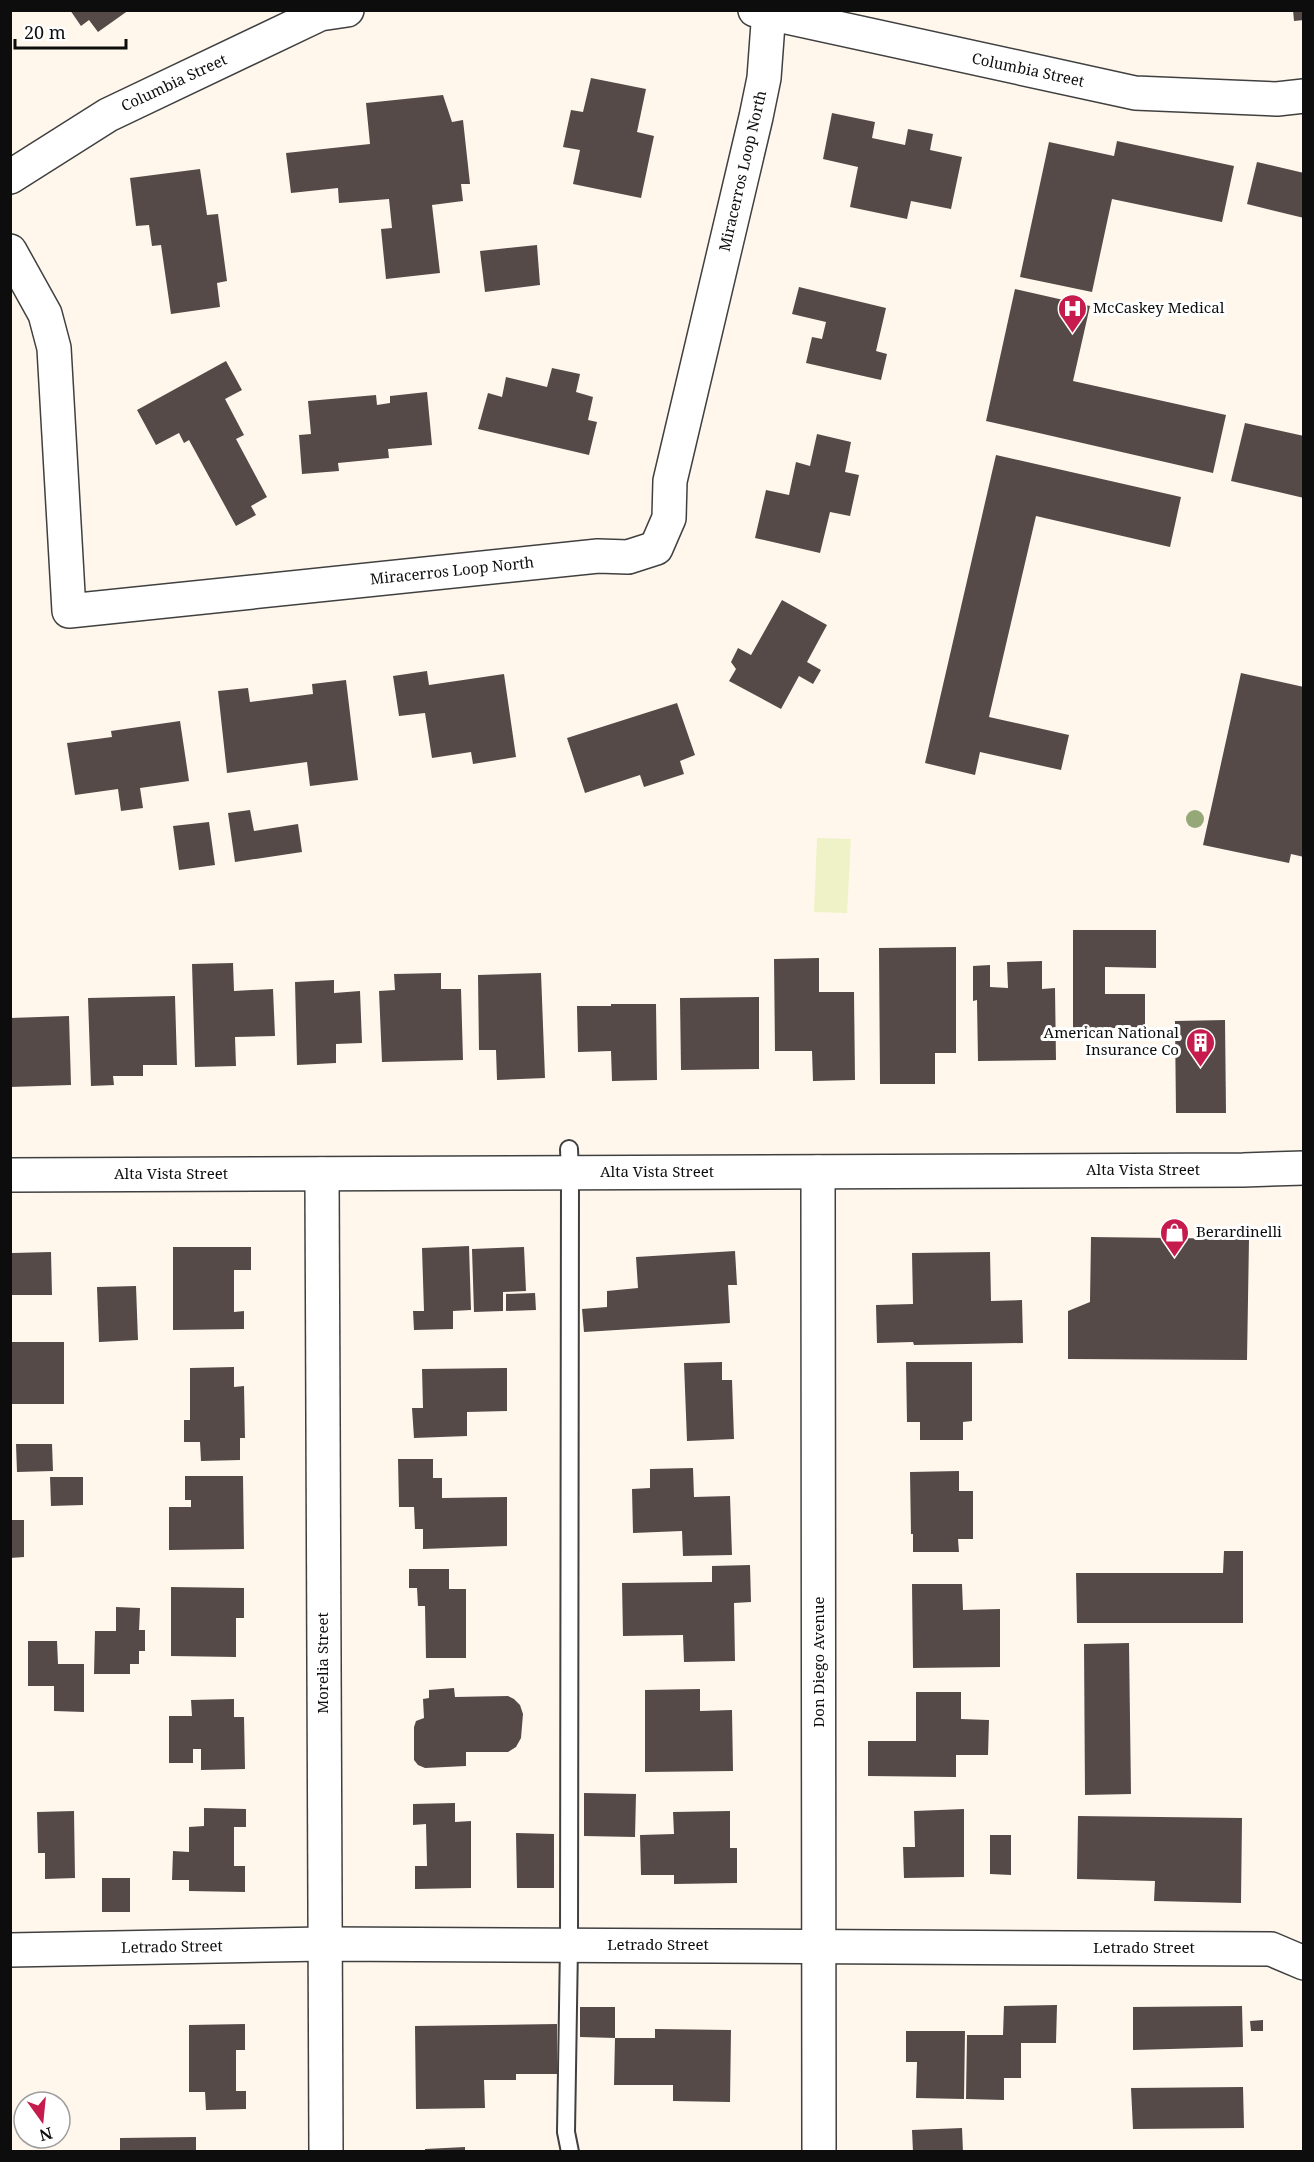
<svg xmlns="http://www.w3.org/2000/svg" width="1314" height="2162" font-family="'Noto Serif',serif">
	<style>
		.pitch { fill: #eef2c6 }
		.building { fill: #564a48 }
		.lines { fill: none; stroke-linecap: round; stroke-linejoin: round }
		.service-casing { stroke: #404040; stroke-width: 20 }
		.minor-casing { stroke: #404040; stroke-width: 36 }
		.tertiary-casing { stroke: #404040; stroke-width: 36 }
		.service { stroke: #fff; stroke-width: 16 }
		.minor { stroke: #fff; stroke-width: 33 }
		.tertiary { stroke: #fff; stroke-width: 33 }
		.tree { fill: #94a878 }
		.labels { text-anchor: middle; stroke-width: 6; stroke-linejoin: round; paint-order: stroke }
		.street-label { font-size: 15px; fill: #0d0d0d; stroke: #fff }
		.poi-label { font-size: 15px; fill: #0d0d0d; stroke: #fff; text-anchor: start }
	</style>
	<rect width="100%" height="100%" fill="#fff7ec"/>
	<path class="pitch" d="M817,838L851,839L847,913L814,912Z"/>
	<g class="building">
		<path d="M70,10H129L98,32L89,20L81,26Z"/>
		<path d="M1293,10H1304V20L1294,21Z"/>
		<path d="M591,78L646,89L637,132L654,136L641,198L573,184L580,150L563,147L571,110L583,112Z"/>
		<path d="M443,95L452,122L463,120L470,184H461L463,201L432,205L440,273L386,279L381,229L392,228L389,199L339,203L338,188L291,193L286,153L370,144L366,103Z"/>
		<path d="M832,113L875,122L872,138L905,145L908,129L933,134L930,150L962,157L951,209L911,201L907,219L850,207L858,167L823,159Z"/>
		<path d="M1117,141L1234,166L1222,222L1112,199L1092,292L1020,277L1049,142L1114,156Z"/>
		<path d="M1257,162L1304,173V218L1247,204Z"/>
		<path d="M200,169L207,215L218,214L227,281L217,283L220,307L171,314L161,245L152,246L149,225L136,226L130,178Z"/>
		<path d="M537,245L540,285L485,292L480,251Z"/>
		<path d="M799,287L886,308L876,351L887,354L881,380L806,363L812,337L822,339L826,322L792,314Z"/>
		<path d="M1015,289L1090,306L1073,381L1226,415L1213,473L986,421Z"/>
		<path d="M226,361L242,390L225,399L244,435L236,439L267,497L251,506L256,515L236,526L189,440L184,443L179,433L156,445L137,410Z"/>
		<path d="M552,368L580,374L576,392L593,397L588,420L597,422L589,455L478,429L488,393L502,397L506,377L547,387Z"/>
		<path d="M427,392L432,445L388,449L389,458L338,463L339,471L302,474L299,435L311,434L308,401L376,395L377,405L390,403V396Z"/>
		<path d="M1245,423L1304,436V498L1231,481Z"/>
		<path d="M817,434L851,442L845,472L859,475L850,516L830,512L820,553L755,538L766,490L789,495L796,462L810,466Z"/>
		<path d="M996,455L1181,497L1170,547L1036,516L989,717L1069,735L1061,770L980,752L975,775L925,763Z"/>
		<path d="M782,600L827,625L807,662L821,670L813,684L799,676L781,709L729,681L736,669L731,662L738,648L751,655Z"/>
		<path d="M427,671L429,685L504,674L516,757L473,764L471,752L432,758L425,713L399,716L393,676Z"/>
		<path d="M1241,673L1304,687V857L1291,854L1289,863L1203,845Z"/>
		<path d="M346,680L358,780L310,786L307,762L227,773L218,691L248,688L250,702L313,694L312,684Z"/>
		<path d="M677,703L695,755L680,761L684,774L644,787L640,775L585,793L567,738Z"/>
		<path d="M180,721L189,781L140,788L143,808L121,811L118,789L75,795L67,743L112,737L111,731Z"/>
		<path d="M250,810L254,831L298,824L302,852L235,862L228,813Z"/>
		<path d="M209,822L215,865L179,870L173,826Z"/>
		<path d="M1073,930H1156V968L1105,967V994H1145V1028H1073Z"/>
		<path d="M956,947V1053H935V1084H880L879,948Z"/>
		<path d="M819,958V992H854L855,1080L813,1081L812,1051H775L774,959Z"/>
		<path d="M1042,961V989L1055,988L1056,1060L978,1061L977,1000L973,1001V966L990,965V987L1008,988L1007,962Z"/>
		<path d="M233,963L234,991L273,989L275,1036L235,1037L236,1066L195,1067L192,964Z"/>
		<path d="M441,973V989H461L463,1060L382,1062L379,991L395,990L394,974Z"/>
		<path d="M541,973L545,1078L497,1080L496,1050H479L478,975Z"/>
		<path d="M334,980V993L360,991L362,1043L336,1044V1063L297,1065L295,982Z"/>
		<path d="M175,996L177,1065H143V1076H113L114,1085L91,1086L88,998Z"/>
		<path d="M759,997V1069L681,1070L680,998Z"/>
		<path d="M611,1004H656L657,1080L612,1081L611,1051L578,1052L577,1006H611Z"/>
		<path d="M69,1016L71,1085L10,1087V1018Z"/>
		<path d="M1225,1020L1226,1113H1176L1175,1021Z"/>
		<path d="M1091,1237L1249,1239L1247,1360L1068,1359V1311L1090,1302Z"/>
		<path d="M469,1246L471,1310L453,1311V1329L414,1330L413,1311H424L422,1248Z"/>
		<path d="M173,1247H251V1270H234V1312L244,1311V1329L173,1330Z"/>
		<path d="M524,1247L526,1291L503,1292V1311L474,1312L472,1249Z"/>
		<path d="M735,1251L737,1285H728L730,1323L584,1332L582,1309L607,1307V1291L638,1288L636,1257Z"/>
		<path d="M51,1252L52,1295H10L12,1253Z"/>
		<path d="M990,1252L991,1301L1022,1300L1023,1343L914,1345L913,1342L877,1343L876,1305L913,1304L912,1253Z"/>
		<path d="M136,1286L138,1340L99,1342L97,1287Z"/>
		<path d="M535,1293L536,1310L506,1311V1294Z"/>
		<rect x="10" y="1342" width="54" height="62"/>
		<path d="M722,1362V1380H732L734,1439L687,1441L684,1363Z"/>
		<path d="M906,1362H972V1421L963,1422V1440H920V1422H907Z"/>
		<path d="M234,1367V1387L244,1386L245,1438H240V1460L201,1461L200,1442H184V1420H190V1368Z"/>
		<path d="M507,1368V1411L467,1412V1436L414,1438L412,1408H423L422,1369Z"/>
		<path d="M16,1444H52L53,1471L17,1472Z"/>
		<path d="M398,1459H433V1478H442V1498L507,1497V1546L423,1549V1529H415L414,1507H399Z"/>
		<path d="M693,1468L694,1497L730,1496L732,1555L683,1556L682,1531L633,1533L632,1489L650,1488V1469Z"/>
		<path d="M959,1471V1491H973V1539H958L959,1552H913V1534H911L910,1472Z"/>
		<path d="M185,1476H243L244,1549L169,1550V1507H191V1500H185Z"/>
		<path d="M50,1477H83V1505L51,1506Z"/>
		<path d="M10,1520H24V1557L10,1558Z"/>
		<path d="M1224,1551H1243V1623H1077L1076,1573H1223Z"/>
		<path d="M750,1565L751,1602L734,1603L735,1661L684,1662L683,1635L623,1636L622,1583L712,1582V1566Z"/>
		<path d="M409,1569H449V1589H466V1658H426L425,1606H418L417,1588H409Z"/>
		<path d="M912,1584H962L963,1610L1000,1609V1667L913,1668Z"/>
		<path d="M171,1587L244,1588V1618H236V1657L171,1656Z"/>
		<path d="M116,1607L140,1608L139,1630H145V1651H139V1664H130V1674H94L95,1631H116Z"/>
		<path d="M28,1641H57L58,1664H84V1712L54,1711V1686H28Z"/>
		<path d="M1129,1643L1131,1794L1085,1795L1084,1644Z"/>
		<path d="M454,1688L455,1697L508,1696L514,1699L520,1705L523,1714L521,1738L516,1747L508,1752H466V1766L425,1768L418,1765L414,1760V1727L416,1721L424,1718L423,1699L429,1698V1690Z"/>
		<path d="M700,1689V1711L732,1710L733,1771L645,1772V1690Z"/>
		<path d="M916,1692H961V1719L989,1720L988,1755H956V1777L868,1776V1741H916Z"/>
		<path d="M234,1699V1717H244L245,1769L201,1770V1749H193V1763H169V1716H192L191,1700Z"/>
		<path d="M584,1793L636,1794L635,1837L584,1836Z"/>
		<path d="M455,1803V1822L471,1821V1888L415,1889V1866H427L426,1824L413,1825V1804Z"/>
		<path d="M204,1808L246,1809V1827H234V1866H245V1892L189,1891V1880H172L173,1851L189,1852V1827L204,1826Z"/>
		<path d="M964,1809V1877L904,1878L903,1847H915L914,1811Z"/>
		<path d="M74,1811L75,1878L45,1879V1853H38L37,1812Z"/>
		<path d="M730,1811V1848H737V1883L674,1884V1875H641L640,1835L674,1834L673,1812Z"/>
		<path d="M1078,1816L1242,1818L1241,1903L1154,1901L1155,1881L1077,1879Z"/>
		<path d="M516,1833L554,1834V1888H517Z"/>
		<path d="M990,1835H1011V1875L990,1874Z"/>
		<rect x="102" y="1878" width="28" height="34"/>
		<path d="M1057,2005L1056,2043H1021V2078H1004V2100L966,2099L967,2035H1003L1004,2006Z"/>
		<path d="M1242,2006L1243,2047L1133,2050V2007Z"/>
		<path d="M580,2007H615V2038H655V2029L731,2030L730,2102L673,2101V2085H614L615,2038L580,2037Z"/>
		<path d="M1263,2020V2031H1251L1250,2021Z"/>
		<path d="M245,2024V2050H236V2091H246V2109L206,2110L205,2092H189V2025Z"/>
		<path d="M557,2024V2074H516V2080H484L485,2108L416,2109L415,2026Z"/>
		<path d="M906,2031H965L964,2099L916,2098L917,2062H906Z"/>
		<path d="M1243,2087L1244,2128L1133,2129L1131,2088Z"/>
		<path d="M962,2128L963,2152H913L912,2130Z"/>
		<path d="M196,2137V2152H120V2138Z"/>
		<path d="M465,2147V2152H425V2149Z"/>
	</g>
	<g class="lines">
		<defs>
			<path id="service" d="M569,1149L570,1173L569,1945L566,2132L570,2152"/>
			<g id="minor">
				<path d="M755,10L1135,93L1277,99L1304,96"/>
				<path d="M10,177L108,115L320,14L347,10"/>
				<path d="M10,251L45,314L54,348L69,611L598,556L628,557L656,548L669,518L670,481L756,117L764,78L769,10"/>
				<path d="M322,1174L326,2152"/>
				<path d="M10,1950L324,1944L1271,1949L1304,1963"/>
			</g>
			<g id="tertiary">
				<path d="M818,1172L819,2152"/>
				<path d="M10,1175L1243,1170L1304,1168"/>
			</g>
		</defs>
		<use href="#service" class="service-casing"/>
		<use href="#minor" class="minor-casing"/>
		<use href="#tertiary" class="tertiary-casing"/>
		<use href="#service" class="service"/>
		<use href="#minor" class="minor"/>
		<use href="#tertiary" class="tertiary"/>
	</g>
	<circle class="tree" cx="1195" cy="819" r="9"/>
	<defs>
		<symbol id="hospital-pin" viewBox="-11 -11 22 30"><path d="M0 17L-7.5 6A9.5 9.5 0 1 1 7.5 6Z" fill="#c51c4d" stroke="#fff"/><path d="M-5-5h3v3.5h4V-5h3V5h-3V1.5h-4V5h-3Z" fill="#fff"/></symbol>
		<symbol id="building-pin" viewBox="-11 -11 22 30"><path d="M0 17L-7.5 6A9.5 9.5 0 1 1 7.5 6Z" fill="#c51c4d" stroke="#fff"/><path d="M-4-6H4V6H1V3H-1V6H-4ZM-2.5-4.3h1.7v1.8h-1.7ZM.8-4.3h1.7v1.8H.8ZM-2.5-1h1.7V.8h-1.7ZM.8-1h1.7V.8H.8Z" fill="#fff"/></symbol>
		<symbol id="shop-pin" viewBox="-11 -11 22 30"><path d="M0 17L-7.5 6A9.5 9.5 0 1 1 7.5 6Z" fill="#c51c4d" stroke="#fff"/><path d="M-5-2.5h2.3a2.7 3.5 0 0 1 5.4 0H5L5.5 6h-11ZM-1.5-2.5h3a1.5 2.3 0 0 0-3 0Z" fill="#fff"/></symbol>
	</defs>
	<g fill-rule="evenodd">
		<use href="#hospital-pin" x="1056" y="292" width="33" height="45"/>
		<use href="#building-pin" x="1184" y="1026" width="33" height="45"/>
		<use href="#shop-pin" x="1158" y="1216" width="33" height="45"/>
	</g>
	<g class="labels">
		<g class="street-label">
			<text transform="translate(1028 70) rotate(12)" y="5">Columbia Street</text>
			<text transform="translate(174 83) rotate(-25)" y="5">Columbia Street</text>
			<text transform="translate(743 171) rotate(-77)" y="5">Miracerros Loop North</text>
			<text transform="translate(452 571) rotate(-6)" y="5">Miracerros Loop North</text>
			<text x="1143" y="1175">Alta Vista Street</text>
			<text x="657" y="1177">Alta Vista Street</text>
			<text x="171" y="1179">Alta Vista Street</text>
			<text transform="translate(819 1662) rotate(-90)" y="5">Don Diego Avenue</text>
			<text transform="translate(323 1663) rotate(-90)" y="5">Morelia Street</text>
			<text x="658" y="1950">Letrado Street</text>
			<text transform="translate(172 1947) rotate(-1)" y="5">Letrado Street</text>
			<text x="1144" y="1953">Letrado Street</text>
		</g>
		<g class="poi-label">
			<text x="1093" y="313">McCaskey Medical</text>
			<text x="1179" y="1038" text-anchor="end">American National<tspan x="1179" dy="17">Insurance Co</tspan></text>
			<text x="1196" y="1237">Berardinelli</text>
		</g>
	</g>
	<rect width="1314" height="2162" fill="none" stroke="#0d0d0d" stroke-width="24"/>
	<g transform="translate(42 2120) rotate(165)"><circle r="28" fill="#ffffff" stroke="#9e9e9e" stroke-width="1.5"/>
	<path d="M0-4.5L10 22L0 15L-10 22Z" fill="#c51c4d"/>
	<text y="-9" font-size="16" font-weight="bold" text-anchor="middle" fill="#0d0d0d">N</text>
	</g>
	<path d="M15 39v9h111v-9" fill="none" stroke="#0d0d0d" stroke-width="3"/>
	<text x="24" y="39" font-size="18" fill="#0d0d0d" stroke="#ffffff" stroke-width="4.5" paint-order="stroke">20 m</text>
</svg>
